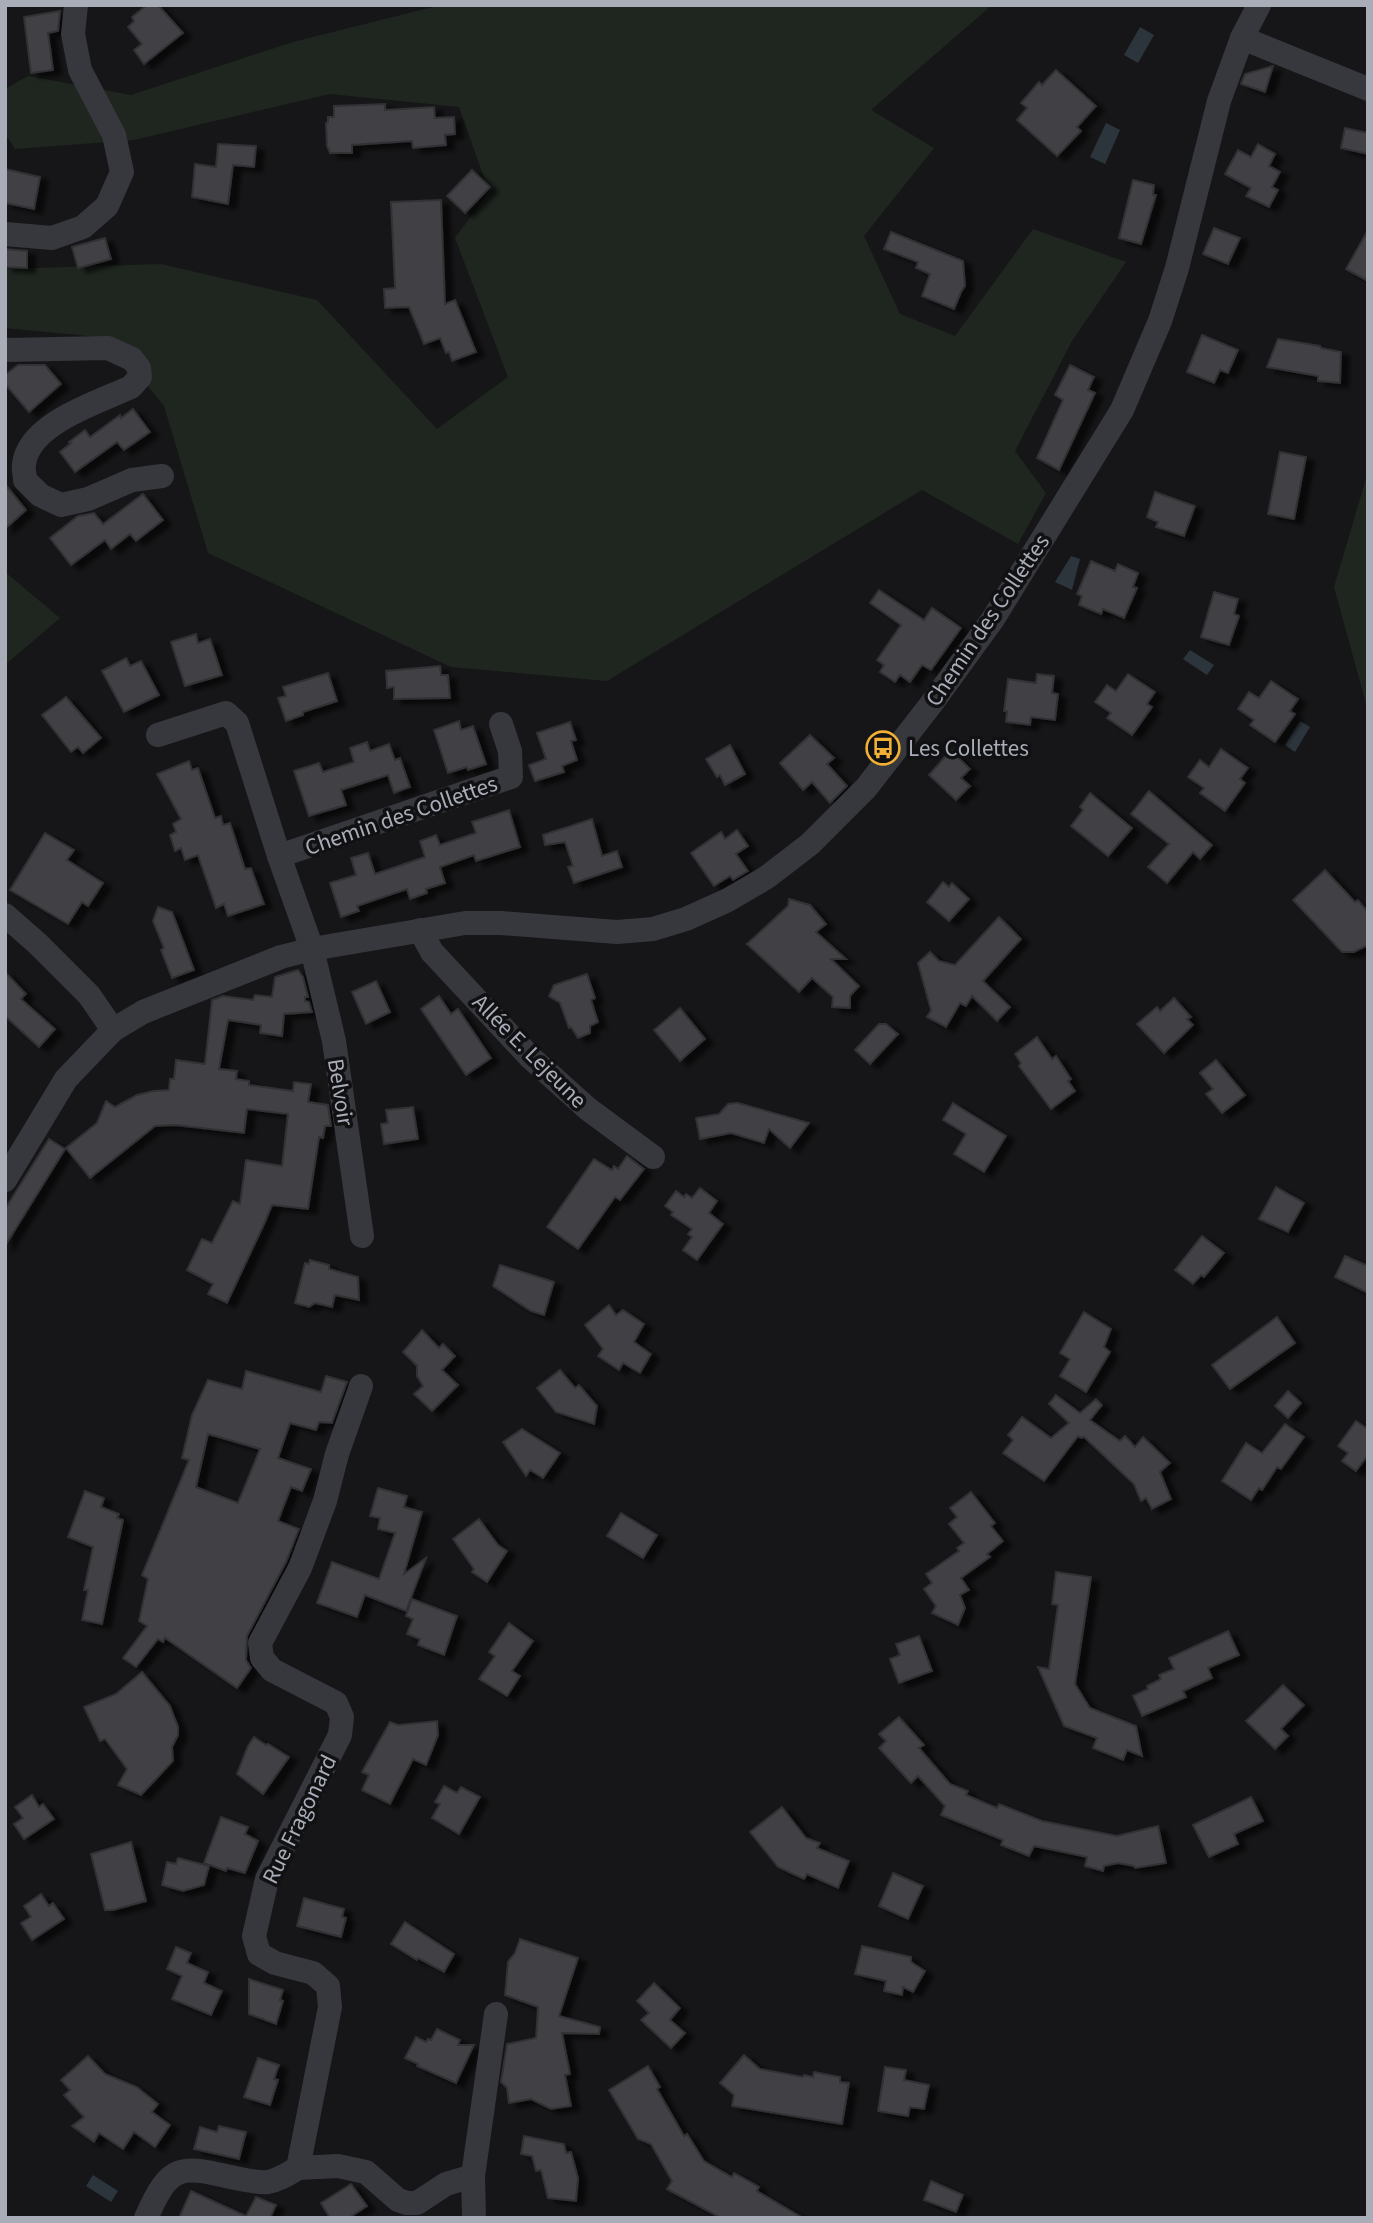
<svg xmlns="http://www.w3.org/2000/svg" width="1373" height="2223" font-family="'Source Sans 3',sans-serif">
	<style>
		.green { fill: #1e261f }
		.water { fill: #2c353c }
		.building { fill: #404145; stroke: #303034; stroke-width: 2; fill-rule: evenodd; filter: url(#shadow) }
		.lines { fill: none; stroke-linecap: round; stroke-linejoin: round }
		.minor { stroke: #37383d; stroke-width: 24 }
		.labels { text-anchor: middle; stroke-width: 7; stroke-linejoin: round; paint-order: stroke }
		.street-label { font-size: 23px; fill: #a8adb8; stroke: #111113 }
		.poi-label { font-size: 23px; fill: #a8adb8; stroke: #111113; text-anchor: start }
	</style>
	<defs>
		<filter id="shadow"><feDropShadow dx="8" dy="4.5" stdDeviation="2" flood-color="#0009"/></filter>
	</defs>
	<rect width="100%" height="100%" fill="#161618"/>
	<g class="green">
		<path d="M441,5H992L871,110L934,148L864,236L900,314L955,336L1033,229L1126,262L1072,341L1015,451L1046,493L1018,544L922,490L607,681L451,667L208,553L164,406L109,338L5,328V269L161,264L317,300L437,429L508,377L455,238L489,192L459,107L330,94L134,140L15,149L5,134V89L28,76L131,95L293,42Z"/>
		<path d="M1368,472V711L1334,587Z"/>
		<path d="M5,572L60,618L5,665Z"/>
	</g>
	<g class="water">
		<path d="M1140,27L1154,35L1138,63L1124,55Z"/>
		<path d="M1106,123L1120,130L1105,164L1090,157Z"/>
		<path d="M1071,556L1080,559L1072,590L1055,582Z"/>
		<path d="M1190,650L1214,665L1207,675L1183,659Z"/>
		<path d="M1300,721L1310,727L1295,752L1285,745Z"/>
		<path d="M93,2175L118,2191L111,2202L86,2186Z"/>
	</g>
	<g class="building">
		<path d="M147,5H158L183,33L144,64L134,50L142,44L128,27L134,21L132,17Z"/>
		<path d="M60,11L58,31L48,33L53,70L31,73L24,17Z"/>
		<path d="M1273,66L1265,92L1241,84L1245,74Z"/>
		<path d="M1056,70L1096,106L1077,127L1081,131L1057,156L1017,120L1027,108L1021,103L1039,82L1042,85Z"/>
		<path d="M385,104V110L434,107L435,118L454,117L455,134L445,135L446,145L413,148L412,141L352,145V153H330L327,146L326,123L328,122V117H334V106Z"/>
		<path d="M1345,128L1368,133V154L1341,148Z"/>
		<path d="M218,144L256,146L254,167L233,165L228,204L192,197L195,164L216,167Z"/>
		<path d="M1258,144L1275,154L1269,166L1280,172L1272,187L1278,190L1269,207L1246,196L1251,188L1225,174L1238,150L1251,157Z"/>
		<path d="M5,169L40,177L34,209L5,203Z"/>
		<path d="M472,170L490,187L465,213L447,196Z"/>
		<path d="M1133,180L1154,185L1153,195H1156L1141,244L1119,238Z"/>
		<path d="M441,200L445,304L455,300L476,352L452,361L449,352L446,353L440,338L424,344L409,307L385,308L384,289L395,288L391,202Z"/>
		<path d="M1214,228L1240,238L1228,264L1203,254Z"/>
		<path d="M1368,230V281L1346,269Z"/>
		<path d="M891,232L963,261L965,286L961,292L954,309L922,296L930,274L916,268L918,262L884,249Z"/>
		<path d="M105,238L111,259L78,268L72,247Z"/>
		<path d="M5,249L27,251V268L5,267Z"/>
		<path d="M1202,335L1238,350L1228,373L1220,370L1214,383L1187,372Z"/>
		<path d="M1278,339L1320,346L1321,348L1341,352L1340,383L1318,381V376L1267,367Z"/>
		<path d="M18,365H45L61,384L29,412L5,384V375Z"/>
		<path d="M1070,365L1094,377L1088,390L1095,393L1059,470L1037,458L1063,400L1055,395Z"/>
		<path d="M133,409L150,432L124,450L117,442L75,472L60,452L71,443L69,442L85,430L90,437L120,415L121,418Z"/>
		<path d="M1280,452L1306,457L1294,519L1268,514Z"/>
		<path d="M5,484L26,510L5,529Z"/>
		<path d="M1155,492L1195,506L1184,536L1156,527L1158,522L1147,517Z"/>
		<path d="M143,494L163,520L136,541L130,534L111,549L105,540L71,565L50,538L78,516L94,513L103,524Z"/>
		<path d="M1091,561L1115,571L1118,564L1138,573L1133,587L1137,588L1124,618L1103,609L1101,614L1079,605L1082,596L1077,594Z"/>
		<path d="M879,590L924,620L932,608L961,628L931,670L922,665L910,682L900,675L895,682L880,672L884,665L877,660L901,625L870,603Z"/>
		<path d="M1214,592L1238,599L1234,614L1239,616L1229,645L1201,637Z"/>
		<path d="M196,634L198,643L210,639L222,675L185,686L171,642Z"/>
		<path d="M126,658L130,666L141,661L159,695L124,712L102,671Z"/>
		<path d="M440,666L441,675H448L450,698L394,699V687L387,688L386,671Z"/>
		<path d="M328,673L337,701L303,712V715L286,721L278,698L286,696L283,687Z"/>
		<path d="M1037,674L1054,676L1052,693L1058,694L1055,720L1031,717L1030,725L1006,722L1007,711H1004L1008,679L1036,683Z"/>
		<path d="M1128,674L1155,692L1147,704L1152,707L1132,735L1107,718L1111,713L1095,702L1107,685L1116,691Z"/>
		<path d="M1271,681L1298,699L1290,711L1295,714L1275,742L1250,725L1254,720L1238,709L1249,692L1259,698Z"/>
		<path d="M66,697L101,738L83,753L78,747L71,752L42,715Z"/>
		<path d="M459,721L461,730L473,726L486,764L468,770L467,767L448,773L434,730Z"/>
		<path d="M570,722L576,740L571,741L577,760L562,766L564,772L535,781L529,765L546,759L537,733Z"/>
		<path d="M810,735L834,758L827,764L847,786L830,803L812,782L803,790L780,763Z"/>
		<path d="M367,742L370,751L389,744L395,760L400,758L410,787L394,793L388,775L341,790L346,805L309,816L294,771L319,763L323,772L354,762L350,748Z"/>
		<path d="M730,745L745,774L725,785L720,775L717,777L706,759Z"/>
		<path d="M1221,749L1248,768L1240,779L1245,783L1225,811L1200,793L1204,788L1188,777L1200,760L1209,767Z"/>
		<path d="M951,750L970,769L961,778L970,786L956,800L929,775Z"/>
		<path d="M189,761L192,770L198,768L215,818L221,816L223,825L230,823L245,869L251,868L264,904L228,916L224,904L216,908L198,855L185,860L181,848L175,851L170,835L176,832L173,824L181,819L157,774Z"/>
		<path d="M1149,791L1212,845L1200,859L1193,852L1167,883L1148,867L1169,844L1131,814Z"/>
		<path d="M1090,793L1132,828L1108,856L1071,826L1083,810L1080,807Z"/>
		<path d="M509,810L520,847L476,861L474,855L440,867L445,883L426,889L427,893L410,899L407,889L357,906L359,911L341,917L330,883L356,875L351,858L368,853L375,874L425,857L420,841L436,835L440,845L476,833L472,822Z"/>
		<path d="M592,819L602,856L617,851L622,867L574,883L568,867L573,866L565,842L545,845L543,835Z"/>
		<path d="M737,830L748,846L736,854L748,871L733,880L730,876L714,886L691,853L721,832L725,839Z"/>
		<path d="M45,833L74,850L67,860L103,883L88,906L82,902L68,924L10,890Z"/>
		<path d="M1325,870L1355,902L1358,900L1368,912V945L1354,952H1342L1293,900Z"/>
		<path d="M943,882L949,887L952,883L969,899L949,921L927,902Z"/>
		<path d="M789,899L810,905L826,924L816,932L846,959H831L859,986L850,996V1008L832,1007L833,997L812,978L799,992L747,944L788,906Z"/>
		<path d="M158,907L172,912L194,970L172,978L161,950L164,948L153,921Z"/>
		<path d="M999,917L1021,939L983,981L1010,1007L997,1021L972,996L966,1006L960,1003L946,1027L927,1017L931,1010L918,963L930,952L939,961L955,965Z"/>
		<path d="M298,970L303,977L308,997H305V1001L309,1002L312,1012L284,1014L282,1036L260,1033L261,1025L228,1020L219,1069L237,1071L236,1079L249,1081V1085L293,1091L294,1082L311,1084L308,1102L328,1105L331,1126H325L323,1138L319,1137L308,1209L272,1205L265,1222L227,1303L208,1294L213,1284L187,1270L202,1239L212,1243L233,1201L240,1204L246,1160L282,1166L288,1114L247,1109L244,1133L175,1125L155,1126L90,1178L66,1148L97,1123L106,1101L115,1107L137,1095L154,1091L169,1090L170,1079H174L176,1060L205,1064L212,1000L223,996L253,1000L255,995L272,997L275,977Z"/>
		<path d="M5,972L26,994L21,999L55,1029L39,1047L5,1016Z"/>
		<path d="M587,974L595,998L591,1000L598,1022L590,1026V1033L578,1038L571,1027L569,1028L560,1003L549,996L554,985Z"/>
		<path d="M376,981L390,1012L366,1024L352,992Z"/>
		<path d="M439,996L451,1014L458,1009L491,1058L466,1075L421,1009Z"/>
		<path d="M1174,998L1191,1017L1187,1019L1193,1025L1164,1053L1137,1024L1157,1007L1160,1011Z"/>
		<path d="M680,1008L705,1039L680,1061L654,1030Z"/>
		<path d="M879,1024H886L898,1034L870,1064L855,1050Z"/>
		<path d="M1037,1037L1052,1059L1056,1056L1071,1079L1068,1081L1075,1091L1051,1109L1019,1066L1021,1063L1015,1054Z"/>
		<path d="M1216,1060L1245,1095L1222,1113L1206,1094L1213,1089L1200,1073Z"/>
		<path d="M737,1103H738L809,1123L790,1148L769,1129L764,1143L731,1133L700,1139L696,1118L719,1114L728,1104Z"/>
		<path d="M953,1103L1006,1136L984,1172L954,1154L966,1134L943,1120Z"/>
		<path d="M413,1107L418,1139L384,1144L381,1124L388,1123L386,1110Z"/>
		<path d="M49,1139L65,1149L5,1246V1209Z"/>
		<path d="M627,1156L644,1169L620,1200L615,1197L578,1249L547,1227L594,1159L612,1170L614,1166L618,1169Z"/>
		<path d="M1276,1187L1304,1203L1288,1232L1259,1219Z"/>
		<path d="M700,1188L717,1201L709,1213L723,1224L697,1260L683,1250L692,1237L688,1234L692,1229L671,1215L673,1212L665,1206L676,1191L684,1197L686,1194L692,1198Z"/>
		<path d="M1202,1236L1224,1253L1204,1277L1201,1275L1193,1284L1175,1270Z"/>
		<path d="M1345,1256L1368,1266V1293L1335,1277Z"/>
		<path d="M310,1260L329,1265V1269L358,1277L359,1300L335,1295L332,1307L315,1303L309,1307L295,1303L305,1263L309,1264Z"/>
		<path d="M500,1265L554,1282L544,1315L531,1311L493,1286Z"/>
		<path d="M609,1305L616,1315L623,1310L644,1324L634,1342L651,1354L640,1373L623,1363L619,1370L598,1356L603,1349L585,1325Z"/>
		<path d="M1084,1312L1111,1329L1104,1347L1110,1352L1086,1392L1060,1376L1070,1359L1060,1353Z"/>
		<path d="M1277,1317L1295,1343L1230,1389L1212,1365Z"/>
		<path d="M422,1330L439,1348L443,1344L455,1356L442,1370L458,1385L432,1411L414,1394L423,1386L417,1376V1366L403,1352Z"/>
		<path d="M560,1370L575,1388L579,1385L597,1406L594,1424L556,1412L537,1388Z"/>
		<path d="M246,1371L321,1392L326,1376L347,1382L332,1423L319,1422L316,1430L290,1423L278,1458L311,1469L302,1491L291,1487L278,1521L299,1529L286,1562L247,1636L246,1660L251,1668L237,1688L165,1638L163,1642L158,1639L136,1667L123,1658L147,1626L139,1621L148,1579L142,1575L189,1460L182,1458L192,1415L208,1380L242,1389ZM208,1434L260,1449L238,1503L196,1487Z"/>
		<path d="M1288,1391L1301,1403L1288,1418L1275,1406Z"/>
		<path d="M1056,1395L1080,1413L1096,1399L1102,1405L1090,1420L1120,1441L1125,1436L1135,1447L1143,1437L1170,1463L1160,1472L1171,1499L1152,1509L1146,1498L1141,1501L1134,1484L1084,1437L1081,1438L1078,1436L1044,1481L1003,1453L1013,1440L1008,1435L1022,1417L1051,1438L1069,1423L1049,1404Z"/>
		<path d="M1356,1421L1368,1429V1455L1356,1471L1342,1461L1348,1453L1338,1446Z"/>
		<path d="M1285,1424L1304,1437L1281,1469L1277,1467L1262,1490L1259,1488L1251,1500L1222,1481L1246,1443L1262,1453Z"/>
		<path d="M522,1429L560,1453L543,1478L530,1470L526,1476L503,1442Z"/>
		<path d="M378,1488L407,1496L404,1507L422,1512L404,1574L426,1558L406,1611L365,1595L357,1617L317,1603L332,1562L379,1579L395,1533L378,1529L380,1518L370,1516Z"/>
		<path d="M85,1491L104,1498L101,1507L119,1514L117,1518L123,1520L102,1624L82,1620L88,1590H84L93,1547L68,1537Z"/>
		<path d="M971,1492L995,1523L991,1526L1003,1541L987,1554L990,1557L961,1578L969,1590L960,1595L965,1608L958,1625L932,1613L936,1606L924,1589L932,1583L926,1574L959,1551L957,1548L964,1543L949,1524L957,1517L950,1508Z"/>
		<path d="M621,1513L657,1535L643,1558L607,1536Z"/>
		<path d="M479,1519L498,1545L507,1551L487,1582L472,1572L474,1569L453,1539Z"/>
		<path d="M1056,1572L1091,1577L1075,1684L1090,1708L1136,1726L1142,1756L1127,1750L1123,1760L1093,1748L1097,1738L1064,1726L1038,1667L1049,1669L1058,1605L1052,1604Z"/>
		<path d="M412,1599L457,1616L444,1655L418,1645L420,1639L407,1634L413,1619L406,1616Z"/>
		<path d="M509,1623L533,1641L512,1671L520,1676L507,1696L479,1679L495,1656L489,1652Z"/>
		<path d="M1228,1631L1239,1655L1208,1668L1212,1678L1183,1691L1186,1697L1142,1716L1133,1696L1148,1689L1147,1686L1161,1679L1159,1675L1174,1669L1169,1658Z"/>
		<path d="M919,1636L932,1671L899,1683L890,1659L900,1655L896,1644Z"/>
		<path d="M142,1672L170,1706L178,1727V1735L172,1747L173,1761L141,1795L118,1785L127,1769L105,1739L100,1741L84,1707L116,1694Z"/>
		<path d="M1283,1685L1304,1705L1281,1729L1288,1736L1275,1749L1246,1721Z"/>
		<path d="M899,1717L924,1745L919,1748L932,1763L950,1784L968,1791L966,1795L997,1808L999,1804L1042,1821L1117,1836L1158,1826L1166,1863L1135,1868L1134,1866L1118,1863L1104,1866L1103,1871L1085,1866L1087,1857L1034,1846L1029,1856L1001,1845L1003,1840L941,1815L945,1806L918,1776L911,1783L879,1748L886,1741L879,1734Z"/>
		<path d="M437,1721L438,1735L426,1765L413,1759L390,1804L362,1790L369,1775L362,1772L390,1722L398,1725Z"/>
		<path d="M254,1737L266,1745L268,1744L289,1757L263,1794L237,1774L248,1746Z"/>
		<path d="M444,1786L457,1793L461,1787L480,1797L459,1834L432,1818L440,1804L435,1802Z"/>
		<path d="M32,1795L39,1807L43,1804L54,1819L24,1839L14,1824L23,1818L15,1807Z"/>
		<path d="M1251,1797L1263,1821L1234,1834L1238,1844L1209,1857L1193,1825Z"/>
		<path d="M782,1807L806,1838L820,1843L817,1848L849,1861L838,1888L807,1874L804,1879L778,1867L750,1832Z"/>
		<path d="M221,1817L248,1827L245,1834L258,1841L245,1873L227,1868L226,1871L204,1863Z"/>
		<path d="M131,1842L146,1901L113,1910H105L91,1854Z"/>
		<path d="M178,1858L209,1866L204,1885L183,1891L162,1885L167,1862L176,1864Z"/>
		<path d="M893,1873L923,1886L908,1919L879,1906Z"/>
		<path d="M41,1894L49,1906L53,1903L64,1919L32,1940L21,1923L31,1917L24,1906Z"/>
		<path d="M304,1898L344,1909L342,1917L346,1918L341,1937L297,1926Z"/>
		<path d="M405,1922L454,1954L444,1972L418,1958L417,1960L391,1944Z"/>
		<path d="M520,1939L578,1958L559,2016L600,2027L599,2034L562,2033L570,2074L565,2075L571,2106L551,2109L531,2099L509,2103L507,2088L501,2082L507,2044L536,2038L538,2007L505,1995L508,1962L515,1953Z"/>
		<path d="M862,1946L911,1957V1962L925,1971L913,1992L903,1987L902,1995L884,1991L886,1981L855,1974Z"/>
		<path d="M176,1947L191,1953L187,1963L208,1972L204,1983L222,1991L211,2015L172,1999L182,1976L167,1969Z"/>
		<path d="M249,1979L283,1990L280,2000L283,2001L276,2024L249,2014Z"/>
		<path d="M654,1983L680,2008L670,2020L685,2033L671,2048L641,2020L649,2013L637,2001Z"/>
		<path d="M437,2029L460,2040L458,2045H474L456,2083L417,2066L418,2064L405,2058L416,2037L426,2042L428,2039L431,2040Z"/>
		<path d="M744,2055L760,2069L803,2077L804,2075L813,2077L814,2072L840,2077V2082L849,2083L842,2124L732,2106L734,2095L720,2083Z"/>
		<path d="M88,2056L105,2074L137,2087L158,2104L152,2112L170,2125L155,2147L134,2132L123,2149L99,2133L94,2142L72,2126L84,2117L64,2095L70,2090L61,2080Z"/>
		<path d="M258,2058L279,2065L274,2079L278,2080L270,2105L244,2097Z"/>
		<path d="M648,2066L660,2087L657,2089L684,2136L687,2134L704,2161L732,2177L734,2173L747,2180L759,2187L757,2191L803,2218H721L667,2189L672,2181L651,2144L638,2139L609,2090Z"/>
		<path d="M885,2067L906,2070L904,2080L929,2085L924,2109L910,2107L908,2116L878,2111Z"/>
		<path d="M219,2126L246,2132L239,2159L194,2149L200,2127L217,2132Z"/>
		<path d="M524,2136L564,2144L566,2153L571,2152L578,2178L576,2201L548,2198L541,2170L536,2171L532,2156L521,2154Z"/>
		<path d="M931,2181L963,2195L956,2212L924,2200Z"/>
		<path d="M351,2184L367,2206L349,2218H330L321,2203Z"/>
		<path d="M191,2191L246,2216L256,2197L276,2205L270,2218H179Z"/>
	</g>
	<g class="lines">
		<g class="minor">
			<path d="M1242,38L1368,89"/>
			<path d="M5,234L52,238L83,227L107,206L122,172L114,135L80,70L73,34L76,5"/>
			<path d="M5,350L108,348L132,359L139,368L140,377L131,387C99,402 29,423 24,464C23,469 25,475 25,480L40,495L61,505L88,499L132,480L162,476"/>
			<path d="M158,735L226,713L237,723L279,856L312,949L334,1041L362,1236"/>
			<path d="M279,856L511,777L510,751L501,724"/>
			<path d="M5,915L38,944L89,995L113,1030"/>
			<path d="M420,930L432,952L530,1057L588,1109L653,1157"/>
			<path d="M5,1180L66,1079L113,1030L143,1012L281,957L312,949L465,923H501L617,932L653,929L686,919L728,900L767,877L810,844L866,788L932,703L993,619L1122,410L1160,321L1177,268L1219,101L1242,38L1259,5"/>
			<path d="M298,2168L338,2166L366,2172L398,2200L407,2203H417L446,2184L473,2176"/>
			<path d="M146,2218C170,2163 180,2165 235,2178C246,2180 257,2183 268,2182C279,2180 288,2174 298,2168L330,2007L328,1986L313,1973L275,1963L259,1954L254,1936L267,1879L340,1735L342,1717L336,1703L272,1670L262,1658L260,1643L300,1568L325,1501L337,1454L361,1386"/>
			<path d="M474,2218L473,2176L496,2014"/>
		</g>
	</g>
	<defs>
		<symbol id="bus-ring" viewBox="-11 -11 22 22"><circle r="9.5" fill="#111113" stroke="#f2b134" stroke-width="1.5"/><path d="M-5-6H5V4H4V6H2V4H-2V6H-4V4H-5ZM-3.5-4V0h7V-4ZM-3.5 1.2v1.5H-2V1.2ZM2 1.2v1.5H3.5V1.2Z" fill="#f2b134"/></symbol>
	</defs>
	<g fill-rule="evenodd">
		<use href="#bus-ring" x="864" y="729" width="38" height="38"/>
	</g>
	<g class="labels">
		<g class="street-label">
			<text transform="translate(987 620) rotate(-56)" y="8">Chemin des Collettes</text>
			<text transform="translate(401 815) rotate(-19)" y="8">Chemin des Collettes</text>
			<text transform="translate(530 1051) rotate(45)" y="8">Allée E. Lejeune</text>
			<text transform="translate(341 1092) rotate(81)" y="8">Belvoir</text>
			<text transform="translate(299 1819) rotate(-64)" y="8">Rue Fragonard</text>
		</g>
		<g class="poi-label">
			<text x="908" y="756">Les Collettes</text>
		</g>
	</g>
	<rect width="1373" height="2223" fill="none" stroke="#a8adb8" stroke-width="14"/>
</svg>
